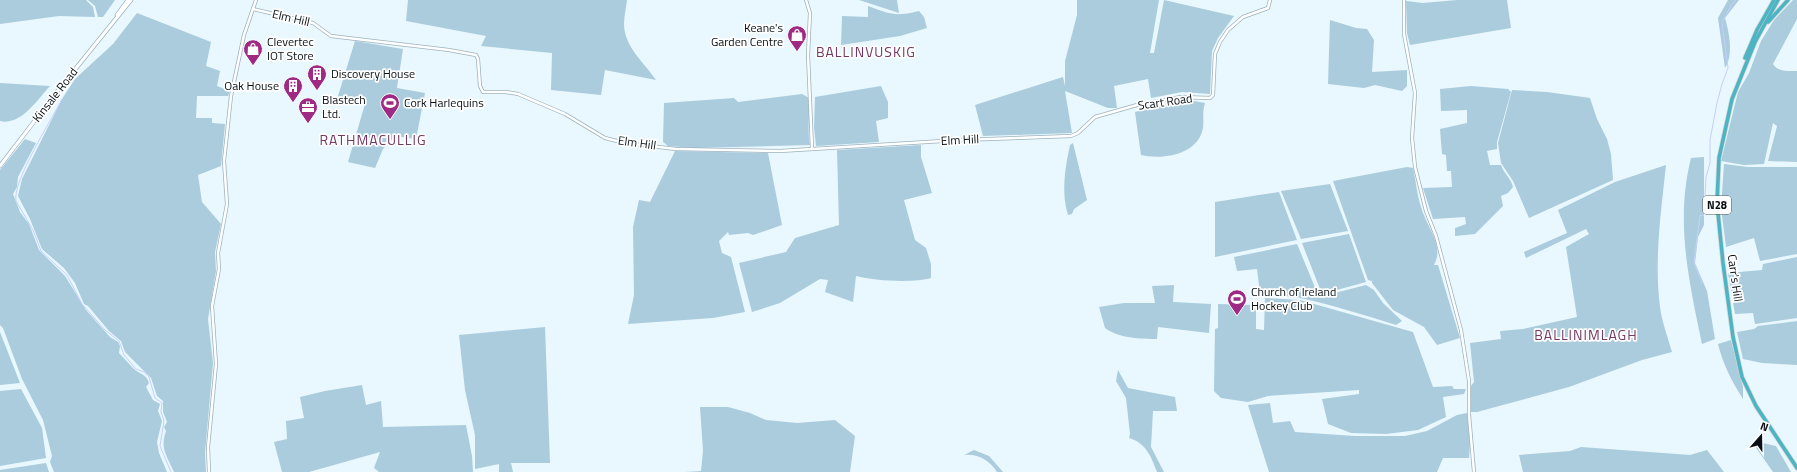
<svg xmlns="http://www.w3.org/2000/svg" width="1797" height="472" font-family="'Titillium Web',sans-serif">
	<style>
		.green { fill: #acd }
		.lines { fill: none; stroke-linecap: round; stroke-linejoin: round }
		.stream { stroke: #c4d0ff; stroke-width: 1 }
		.tertiary-casing { stroke: #9cb2bd; stroke-width: 4 }
		.secondary-casing { stroke: #9cb2bd; stroke-width: 4.5 }
		.trunk-casing { stroke: #d3d4d5; stroke-width: 5 }
		.tertiary { stroke: #fff; stroke-width: 2.5 }
		.secondary { stroke: #fff; stroke-width: 3 }
		.trunk { stroke: #4cb4c2; stroke-width: 3.5 }
		.labels { text-anchor: middle; stroke-width: 3.5; stroke-linejoin: round; paint-order: stroke }
		.shield { fill: #fff; stroke: #52585a; stroke-width: 1 }
		.shield-label { font-size: 11px; font-weight: bold; fill: #081014 }
		.street-label { font-size: 12px; fill: #081014; stroke: #fff }
		.poi-label { font-size: 12px; fill: #081014; stroke: #fff; text-anchor: start }
		.quarter-label { font-size: 14px; letter-spacing: 1px; fill: #733863; stroke: #fff }
	</style>
	<rect width="100%" height="100%" fill="#e9f7fe"/>
	<g class="green">
		<path d="M0,0H86L93,7L95,17L59,16L0,24Z"/>
		<path d="M88,0H115L103,17H98L95,6Z"/>
		<path d="M408,0H627C626,8 624,17 624,25C625,48 644,62 656,80L605,70L601,95L551,90L552,53L481,46L486,36L406,21Z"/>
		<path d="M859,0H897L899,13Z"/>
		<path d="M1077,0H1159L1150,53H1154L1164,0L1234,16L1218,38L1212,51L1210,94L1182,92L1151,98L1148,79L1114,86L1117,108H1108L1065,91L1072,133L983,136L975,105L1063,77L1065,86V61L1077,15Z"/>
		<path d="M1457,0H1507L1511,28L1410,45L1407,33L1406,1L1423,3Z"/>
		<path d="M1728,0H1739L1725,18C1729,32 1734,55 1725,68L1718,18Z"/>
		<path d="M1793,0H1797V19L1773,64C1778,72 1788,71 1797,71V162L1768,161L1777,126L1773,123L1764,164L1744,165L1721,161L1738,92L1749,73L1761,41L1774,20Z"/>
		<path d="M868,6C890,14 895,17 919,11L924,17L927,28L900,36L841,45L842,16L868,17Z"/>
		<path d="M137,13L211,42L206,66L220,71L217,86L230,91L228,96H197L196,118H212V123L225,124L221,166L198,175L202,202L221,224L215,252L216,271L208,319L213,363L205,453L206,472H174L173,470C166,454 160,448 166,431L164,427L167,422L163,412V401L157,396L151,378L125,352L121,341L109,331L88,306L84,304L75,283L64,268L42,249L30,219L18,196L22,179L62,99L75,79L113,44Z"/>
		<path d="M1330,20L1356,28L1367,29L1374,40L1372,72L1407,70V86L1402,91L1375,85L1364,88L1328,84Z"/>
		<path d="M355,41L403,49L397,88L425,93L416,139L395,136L383,149L375,168L348,162L365,104L338,96Z"/>
		<path d="M0,83L50,86C37,100 21,126 0,121Z"/>
		<path d="M881,86L888,102V118L876,121L879,142L816,146L814,128L815,97Z"/>
		<path d="M1471,86L1508,89L1511,92L1497,142V149L1487,151L1490,165H1501C1504,174 1511,178 1513,187L1508,193L1501,196L1503,206L1475,234L1455,236V228L1466,224L1465,217L1433,219L1423,188L1452,187L1451,171H1447L1446,155L1442,154L1440,129L1467,123V110L1441,111L1440,89Z"/>
		<path d="M1512,90L1547,92L1590,98L1597,119L1607,139L1611,154L1613,180L1529,218L1513,181L1501,163L1498,143Z"/>
		<path d="M802,94L809,98C810,114 807,129 810,145L695,148L668,146L663,142L664,103L734,98L738,102Z"/>
		<path d="M1179,101H1194L1205,103C1202,112 1204,119 1203,128C1198,155 1163,160 1141,155L1135,112Z"/>
		<path d="M25,139L36,143L18,177L17,187L13,194L20,212L29,224L39,250L65,276L86,310L110,337L118,342L120,346L119,353C124,358 128,363 133,368C140,375 146,373 149,383L146,387L153,400L160,404L158,411L162,421L157,442L159,453L167,472H54L50,462L52,456L43,420L22,379L3,328L0,325V170Z"/>
		<path d="M1073,143L1087,200L1074,209L1072,214L1068,215C1061,193 1065,168 1070,145Z"/>
		<path d="M921,145V157L932,193L904,200L915,240L926,248L931,264V278C914,283 874,281 856,276L853,302L825,292L828,280L820,279L780,303L752,312L739,263L786,252L795,238L839,225L837,150Z"/>
		<path d="M675,151L768,153L782,225L753,235L748,233L729,235L728,232L719,241L722,253L731,257L745,312L713,318L628,324L634,295L633,227L639,200L650,202Z"/>
		<path d="M1704,157V225L1698,237L1695,263L1707,291L1715,339L1702,344C1689,281 1675,222 1691,158Z"/>
		<path d="M1724,164L1748,167H1797V254L1760,261L1754,238L1726,247L1721,208Z"/>
		<path d="M1666,165C1661,212 1654,260 1660,307C1662,322 1668,338 1672,352L1642,360L1569,387L1477,412H1471V386L1474,382L1470,343L1501,339L1500,331L1523,329L1577,317L1566,247L1589,234L1586,229L1526,258L1524,252L1567,233L1558,210L1615,182Z"/>
		<path d="M1407,167L1413,168C1416,181 1417,195 1421,207C1426,226 1445,246 1434,265H1438L1460,338L1437,345L1424,327L1393,310L1372,283V281L1368,280L1333,181Z"/>
		<path d="M1330,184L1348,231L1301,239L1281,191Z"/>
		<path d="M1279,192L1297,240L1215,257V202Z"/>
		<path d="M1349,234L1366,282L1322,294L1302,243Z"/>
		<path d="M1297,244L1319,297L1366,285L1374,290L1383,303L1402,321L1396,325C1364,315 1333,305 1300,298C1287,295 1273,297 1260,293L1257,269L1237,271L1234,257Z"/>
		<path d="M1797,257V318L1755,324L1753,313L1735,314L1728,273L1762,270L1763,264Z"/>
		<path d="M1174,285L1173,302L1211,304L1209,333L1158,327L1157,339C1141,339 1118,338 1105,328L1099,307L1124,303H1155L1152,286Z"/>
		<path d="M1265,298L1300,300L1413,332L1433,387L1452,386L1454,389H1466L1464,394L1443,397L1446,417L1418,430L1386,434L1351,433L1328,424L1322,399L1359,394V390L1268,396L1248,402L1221,398L1214,391L1215,329L1218,328V304L1256,305V329L1264,330Z"/>
		<path d="M1797,321V365L1762,363L1743,359L1737,332L1754,329L1758,326Z"/>
		<path d="M545,327L550,463H511L513,472H499V464L475,469V435L465,390L459,335Z"/>
		<path d="M0,332L20,383L0,385Z"/>
		<path d="M1731,340L1743,387V399C1732,382 1723,364 1718,344Z"/>
		<path d="M1118,370L1128,388L1175,397L1177,411H1153L1151,447L1164,472H1157C1151,456 1146,443 1129,438L1130,434L1126,398L1116,381Z"/>
		<path d="M362,385L366,405L381,401L383,427L466,425L472,456L473,472H379L374,468L380,452L309,472H282L274,442L287,439L286,421L304,418L300,397L325,391Z"/>
		<path d="M21,389L42,428L46,458L0,466V391Z"/>
		<path d="M1270,403L1273,423L1290,421L1295,432L1355,436H1405L1427,431L1457,415L1467,413L1470,443L1469,458H1443L1437,472H1269L1248,405Z"/>
		<path d="M700,407H728L750,413L766,420L797,423L835,420L855,436L850,472H685L701,471L703,451Z"/>
		<path d="M1754,441L1776,446L1791,472H1773L1752,442Z"/>
		<path d="M1581,447L1690,455L1707,450L1724,472H1523L1519,455L1570,451Z"/>
		<path d="M974,450L989,456L1003,472H997C990,460 977,453 964,455Z"/>
		<path d="M46,463L49,472H0V470Z"/>
	</g>
	<g class="lines">
		<g class="stream">
			<path d="M62,99C52,119 12,182 16,201L33,230L41,251L67,275L82,304L105,330L119,341L124,355L136,369L144,372L149,377L155,398L162,403L161,412L164,421L160,446L171,472"/>
			<path d="M1702,283L1694,263L1700,215L1703,216L1704,214L1706,177L1710,163V140L1717,103L1722,84L1728,68L1722,23L1732,4L1736,0"/>
		</g>
		<defs>
			<g id="tertiary">
				<path d="M806,0L810,13L808,55L812,148"/>
				<path d="M1404,0V34L1415,93L1412,138L1415,167L1426,211L1436,236L1461,330L1469,381V415L1474,472"/>
				<path d="M253,9L313,23L331,36L449,50L476,55L478,59L480,86L483,92H506L518,94L565,114L605,138L625,143L676,149L780,151L959,140L1071,136L1078,133L1095,117L1137,105L1181,97L1210,98L1213,95L1215,54L1220,42L1228,30L1243,17L1268,8L1270,0"/>
				<path d="M209,472L208,447L216,364L212,306L219,269L218,253L227,204L224,161L231,96L244,35L256,0"/>
			</g>
			<g id="secondary">
				<path d="M117,15L128,0"/>
				<path d="M0,166L56,93L131,0"/>
			</g>
			<g id="trunk">
				<path d="M1778,0L1755,42L1732,99L1719,158L1717,203L1723,263L1733,337L1742,377L1756,406L1797,468"/>
				<path d="M1768,22L1788,0"/>
				<path d="M1745,58L1757,30L1774,0"/>
			</g>
		</defs>
		<use href="#tertiary" class="tertiary-casing"/>
		<use href="#secondary" class="secondary-casing"/>
		<use href="#trunk" class="trunk-casing"/>
		<use href="#tertiary" class="tertiary"/>
		<use href="#secondary" class="secondary"/>
		<use href="#trunk" class="trunk"/>
	</g>
	<defs>
		<symbol id="shop-pin" viewBox="-11 -11 22 30"><path d="M0 17L-7.5 6A9.5 9.5 0 1 1 7.5 6Z" fill="#9e2a84" stroke="#fff"/><path d="M-5-2.5h2.3a2.7 3.5 0 0 1 5.4 0H5L5.5 6h-11ZM-1.5-2.5h3a1.5 2.3 0 0 0-3 0Z" fill="#fff"/></symbol>
		<symbol id="building-pin" viewBox="-11 -11 22 30"><path d="M0 17L-7.5 6A9.5 9.5 0 1 1 7.5 6Z" fill="#9e2a84" stroke="#fff"/><path d="M-4-6H4V6H1V3H-1V6H-4ZM-2.5-4.3h1.7v1.8h-1.7ZM.8-4.3h1.7v1.8H.8ZM-2.5-1h1.7V.8h-1.7ZM.8-1h1.7V.8H.8Z" fill="#fff"/></symbol>
		<symbol id="stadium-pin" viewBox="-11 -11 22 30"><path d="M0 17L-7.5 6A9.5 9.5 0 1 1 7.5 6Z" fill="#9e2a84" stroke="#fff"/><path d="M0-5a6.5 5 0 1 0 0 10a6.5 5 0 1 0 0-10ZM-3.5-1.8h7v3.6h-7Z" fill="#fff"/></symbol>
		<symbol id="office-pin" viewBox="-11 -11 22 30"><path d="M0 17L-7.5 6A9.5 9.5 0 1 1 7.5 6Z" fill="#9e2a84" stroke="#fff"/><path d="M-6-3h4V-5.5h4V-3h4V5H-6ZM-1-4.5V-3h2v-1.5ZM-6 0V1H6V0Z" fill="#fff"/></symbol>
	</defs>
	<g fill-rule="evenodd">
		<use href="#shop-pin" x="786" y="24" width="22" height="30"/>
		<use href="#shop-pin" x="242" y="38" width="22" height="30"/>
		<use href="#building-pin" x="306" y="63" width="22" height="30"/>
		<use href="#building-pin" x="282" y="75" width="22" height="30"/>
		<use href="#stadium-pin" x="379" y="92" width="22" height="30"/>
		<use href="#office-pin" x="297" y="96" width="22" height="30"/>
		<use href="#stadium-pin" x="1226" y="288" width="22" height="30"/>
	</g>
	<g class="labels">
		<rect class="shield" x="1703" y="196" width="28" height="18" rx="3"/>
		<g class="shield-label">
			<text x="1717" y="209">N28</text>
		</g>
		<g class="street-label">
			<text transform="translate(291 18) rotate(13)" y="4">Elm Hill</text>
			<text transform="translate(55 95) rotate(-52)" y="4">Kinsale Road</text>
			<text transform="translate(1165 102) rotate(-8)" y="4">Scart Road</text>
			<text transform="translate(960 140) rotate(-3)" y="4">Elm Hill</text>
			<text transform="translate(637 143) rotate(8)" y="4">Elm Hill</text>
			<text transform="translate(1735 278) rotate(82)" y="4">Carr's Hill</text>
		</g>
		<g class="poi-label">
			<text x="783" y="32" text-anchor="end">Keane's<tspan x="783" dy="14">Garden Centre</tspan></text>
			<text x="267" y="46">Clevertec<tspan x="267" dy="14">IOT Store</tspan></text>
			<text x="331" y="78">Discovery House</text>
			<text x="279" y="90" text-anchor="end">Oak House</text>
			<text x="322" y="104">Blastech<tspan x="322" dy="14">Ltd.</tspan></text>
			<text x="404" y="107">Cork Harlequins</text>
			<text x="1251" y="296">Church of Ireland<tspan x="1251" dy="14">Hockey Club</tspan></text>
		</g>
		<g class="quarter-label">
			<text x="866" y="57">BALLINVUSKIG</text>
			<text x="373" y="145">RATHMACULLIG</text>
			<text x="1586" y="340">BALLINIMLAGH</text>
		</g>
	</g>
	<g transform="translate(1761 436) rotate(20)" stroke="#ffffff" stroke-width="3" paint-order="stroke">
	<path d="M0-3L7 15L0 10L-7 15Z" fill="#081014"/>
	<text y="-6" font-size="11" font-weight="bold" text-anchor="middle" fill="#081014">N</text>
	</g>
</svg>
